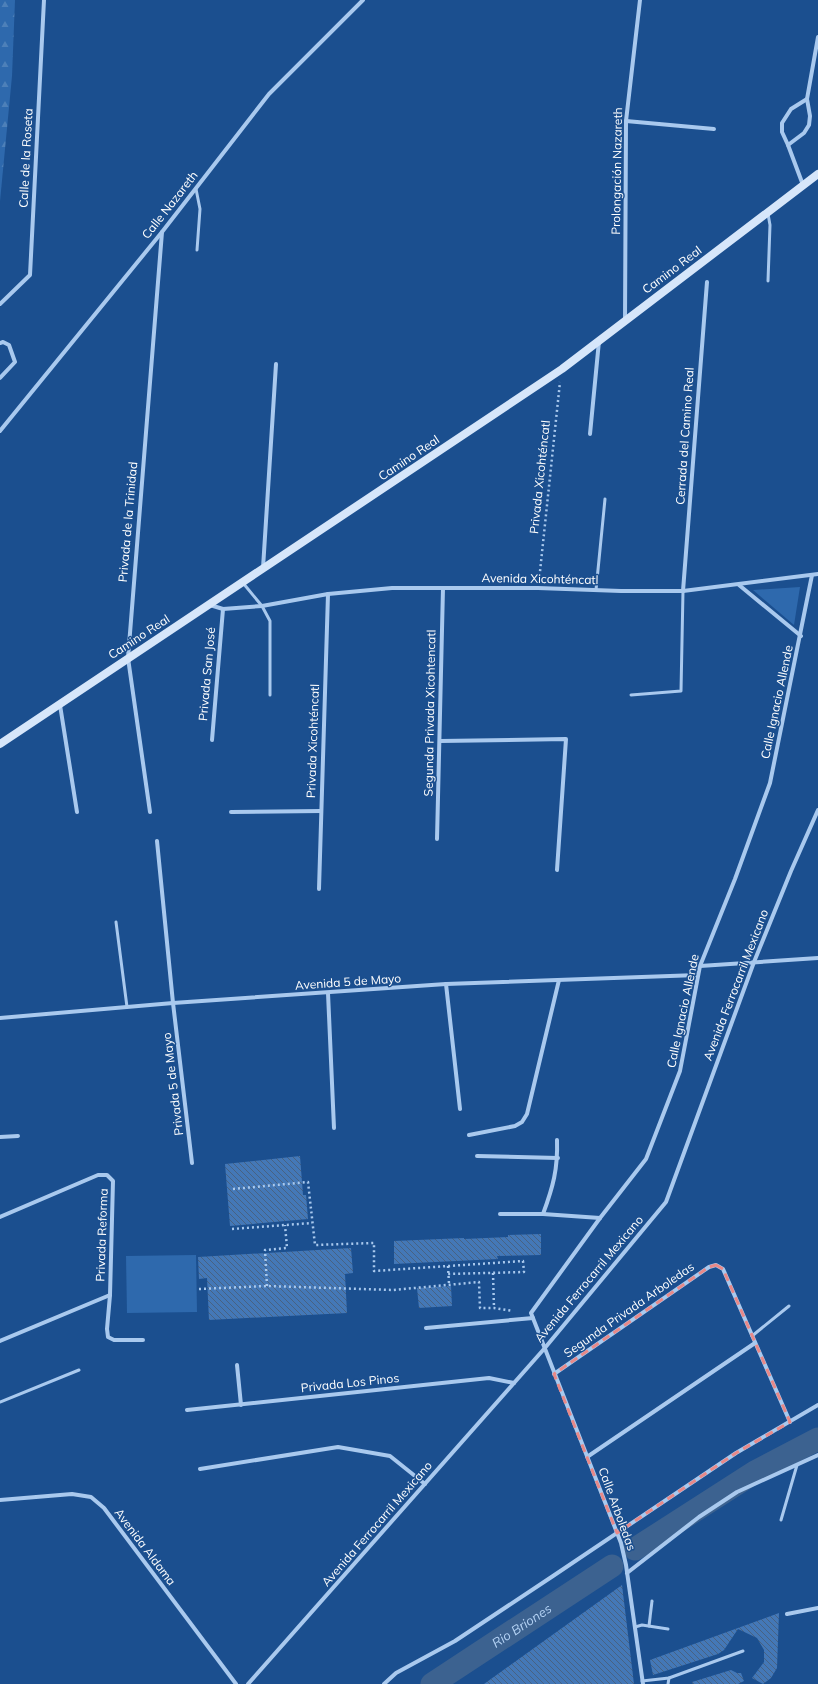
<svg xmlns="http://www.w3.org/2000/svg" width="818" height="1684" font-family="Mulish,sans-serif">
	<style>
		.green { fill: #2e69ad }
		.forest { fill: url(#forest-firs) }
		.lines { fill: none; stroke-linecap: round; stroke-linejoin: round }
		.river { stroke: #3c6290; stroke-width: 23 }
		.building { fill: url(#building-back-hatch) }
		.path { stroke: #a9c9ee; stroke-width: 2.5; stroke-dasharray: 2 3; stroke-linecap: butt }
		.lane { stroke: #a9c9ee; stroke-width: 3 }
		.street { stroke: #a9c9ee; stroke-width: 4 }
		.secondary { stroke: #d6e6fa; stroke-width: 8 }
		.marked { fill: none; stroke: #e88989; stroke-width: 3; stroke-dasharray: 8 5; stroke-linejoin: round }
		.labels { text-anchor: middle; stroke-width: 3; stroke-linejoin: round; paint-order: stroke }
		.street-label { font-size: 12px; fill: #fff; stroke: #1b4f8f }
		.water-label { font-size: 13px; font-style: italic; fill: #b5d3f5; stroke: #1b4f8f }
	</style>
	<defs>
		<pattern id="forest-firs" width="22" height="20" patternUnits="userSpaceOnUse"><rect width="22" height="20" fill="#2e69ad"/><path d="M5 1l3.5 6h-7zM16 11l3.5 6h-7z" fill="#4d80b9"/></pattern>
		<pattern id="building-back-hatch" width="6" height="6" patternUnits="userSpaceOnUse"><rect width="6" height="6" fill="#4478b7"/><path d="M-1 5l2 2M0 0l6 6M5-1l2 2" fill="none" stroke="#486282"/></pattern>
	</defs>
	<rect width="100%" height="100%" fill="#1b4f8f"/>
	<g class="green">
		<path d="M800,587L794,625L753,590Z"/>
		<path d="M196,1255L197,1312L127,1313L126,1256Z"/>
	</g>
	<path class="forest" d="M0,0H15L12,76L0,201Z"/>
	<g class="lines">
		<g class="river">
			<path d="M635,1549L755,1472L818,1439"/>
			<path id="s1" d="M432,1684L612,1566"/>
		</g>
	</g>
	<g class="building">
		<path d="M300,1156L303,1195H306L308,1219L230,1226L225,1164Z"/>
		<path d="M541,1234V1255L497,1256L498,1259L394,1264V1241L464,1238V1239L508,1237V1235Z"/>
		<path d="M351,1248L353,1273L345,1274L347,1313L209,1320L207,1278L199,1279L198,1257Z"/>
		<path d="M451,1286L452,1306L419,1308L417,1288Z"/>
		<path d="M622,1585L634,1684H484Z"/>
		<path d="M779,1613L777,1668L771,1678L763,1684L752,1678L764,1662V1650L757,1638L738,1629L724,1650L718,1654L653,1675L650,1660Z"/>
		<path d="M731,1670L737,1673H741L744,1681L738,1684H693L692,1682Z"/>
	</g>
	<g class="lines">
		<g class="path">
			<path d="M539,581L560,382"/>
			<path d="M233,1189L308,1182L315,1245L374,1243V1271L523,1261L524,1272L448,1274"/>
			<path d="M232,1229L312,1223"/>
			<path d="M448,1266L449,1284"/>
			<path d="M493,1273L494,1308"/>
			<path d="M267,1286L265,1250L287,1248L285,1225"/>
			<path d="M199,1289L267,1286L393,1290L479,1282L480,1308H494L513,1311"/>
		</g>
		<g class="lane">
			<path d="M196,189L200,209L197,250"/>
			<path d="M768,281L770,225L768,214"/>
			<path d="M243,583L262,606L270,621V695"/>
			<path d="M596,590L605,499"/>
			<path d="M631,695L681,691L683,591"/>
			<path d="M116,922L127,1007"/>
			<path d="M752,1336L789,1306"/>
			<path d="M0,1402L79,1370"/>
			<path d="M781,1520L797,1465"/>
			<path d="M649,1626L652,1601"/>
			<path d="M635,1627L642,1625L668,1629"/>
			<path d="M642,1681L669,1678L743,1651"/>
			<path d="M668,1684L669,1678"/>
		</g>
		<g class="street">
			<path d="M626,121L714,129"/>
			<path d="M788,145L804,133L809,125L810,116L807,99L818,37"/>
			<path d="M803,185L788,145L782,132V123L791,109L807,99"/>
			<path d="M0,304L30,275L44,0"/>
			<path d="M625,320L626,121L640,0"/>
			<path d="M0,343L3,342L9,345L15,362L0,378"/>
			<path d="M0,431L162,232L269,94L363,0"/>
			<path d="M590,434L599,341"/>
			<path d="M263,568L276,364"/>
			<path d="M739,585L801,636"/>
			<path d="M683,591L707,282"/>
			<path d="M210,605L223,609L262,606L328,594L392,588H538L621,591H683L818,574"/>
			<path d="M60,705L77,812"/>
			<path d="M212,740L223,609"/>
			<path d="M440,741L566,739L557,870"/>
			<path d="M150,812L128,658L162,232"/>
			<path d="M231,812L321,811"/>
			<path d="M437,839L443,588"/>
			<path d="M157,841L173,1003L192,1163"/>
			<path d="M319,889L328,594"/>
			<path d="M700,966L818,958"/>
			<path d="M446,984L460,1109"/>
			<path d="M328,993L334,1128"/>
			<path d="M0,1018L173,1003L446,984L698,975"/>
			<path d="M469,1135L515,1126L522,1122L527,1114L559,980"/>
			<path d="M0,1137L18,1136"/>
			<path d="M477,1156L558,1158"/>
			<path d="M500,1214H543L600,1218"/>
			<path d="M543,1214C553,1187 558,1169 557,1140"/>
			<path d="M0,1217L98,1175H107L113,1181L110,1295L107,1329L108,1337L114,1340H143"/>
			<path d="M426,1328L533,1318"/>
			<path d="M0,1341L110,1295"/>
			<path d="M237,1365L241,1405"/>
			<path d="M554,1374L709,1267L716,1265L723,1269L790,1422"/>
			<path d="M187,1410L489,1378L514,1383"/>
			<path d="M587,1457L755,1343"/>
			<path d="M200,1469L338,1447L390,1456L425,1484"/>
			<path d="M0,1500L72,1494L91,1497L104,1508L236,1684"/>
			<path d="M627,1573L699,1517L737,1492L818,1455"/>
			<path d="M787,1614L818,1608"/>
			<path d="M248,1684L544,1349L666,1202L754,962L791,871L818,810"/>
			<path d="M384,1684L396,1673L455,1641L553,1576L736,1453L818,1405"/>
			<path d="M643,1684L626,1565L621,1543L531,1313L600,1218L646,1159L680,1071L700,966L735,879L770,783L812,575"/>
		</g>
		<path class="secondary" d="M0,744L562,369L818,174"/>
	</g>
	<path class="marked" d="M716,1265L723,1269L790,1422L736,1453L617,1533L554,1374L709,1267Z"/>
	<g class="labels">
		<g class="street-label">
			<text transform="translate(26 158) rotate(-87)" y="4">Calle de la Roseta</text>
			<text transform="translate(617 171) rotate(-89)" y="4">Prolongación Nazareth</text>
			<text transform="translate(170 205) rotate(-52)" y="4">Calle Nazareth</text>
			<text transform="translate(672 270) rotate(-37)" y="4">Camino Real</text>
			<text transform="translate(685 436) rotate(-86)" y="4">Cerrada del Camino Real</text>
			<text transform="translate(409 458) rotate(-34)" y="4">Camino Real</text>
			<text transform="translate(540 477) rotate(-84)" y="4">Privada Xicohténcatl</text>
			<text transform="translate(128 522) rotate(-85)" y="4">Privada de la Trinidad</text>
			<text transform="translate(540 579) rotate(1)" y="4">Avenida Xicohténcatl</text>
			<text transform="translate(139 637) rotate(-33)" y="4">Camino Real</text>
			<text transform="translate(207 674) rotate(-85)" y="4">Privada San José</text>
			<text transform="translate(777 702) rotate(-78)" y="4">Calle Ignacio Allende</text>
			<text transform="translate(430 713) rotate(-89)" y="4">Segunda Privada Xicohtencatl</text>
			<text transform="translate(313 741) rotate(-88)" y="4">Privada Xicohténcatl</text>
			<text transform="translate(348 982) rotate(-4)" y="4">Avenida 5 de Mayo</text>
			<text transform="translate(736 985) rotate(-69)" y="4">Avenida Ferrocarril Mexicano</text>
			<text transform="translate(683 1011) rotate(-78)" y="4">Calle Ignacio Allende</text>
			<text transform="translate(173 1084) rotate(-97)" y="4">Privada 5 de Mayo</text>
			<text transform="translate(102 1235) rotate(-88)" y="4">Privada Reforma</text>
			<text transform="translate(589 1279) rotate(-50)" y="4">Avenida Ferrocarril Mexicano</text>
			<text transform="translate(629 1310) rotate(-35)" y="4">Segunda Privada Arboledas</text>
			<text transform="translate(350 1383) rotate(-6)" y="4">Privada Los Pinos</text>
			<text transform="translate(617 1509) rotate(70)" y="4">Calle Arboledas</text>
			<text transform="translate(377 1524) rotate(-49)" y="4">Avenida Ferrocarril Mexicano</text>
			<text transform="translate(145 1547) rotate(53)" y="4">Avenida Aldama</text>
		</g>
		<g class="water-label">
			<text dy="5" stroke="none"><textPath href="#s1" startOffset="107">Rio Briones</textPath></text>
		</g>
	</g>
</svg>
